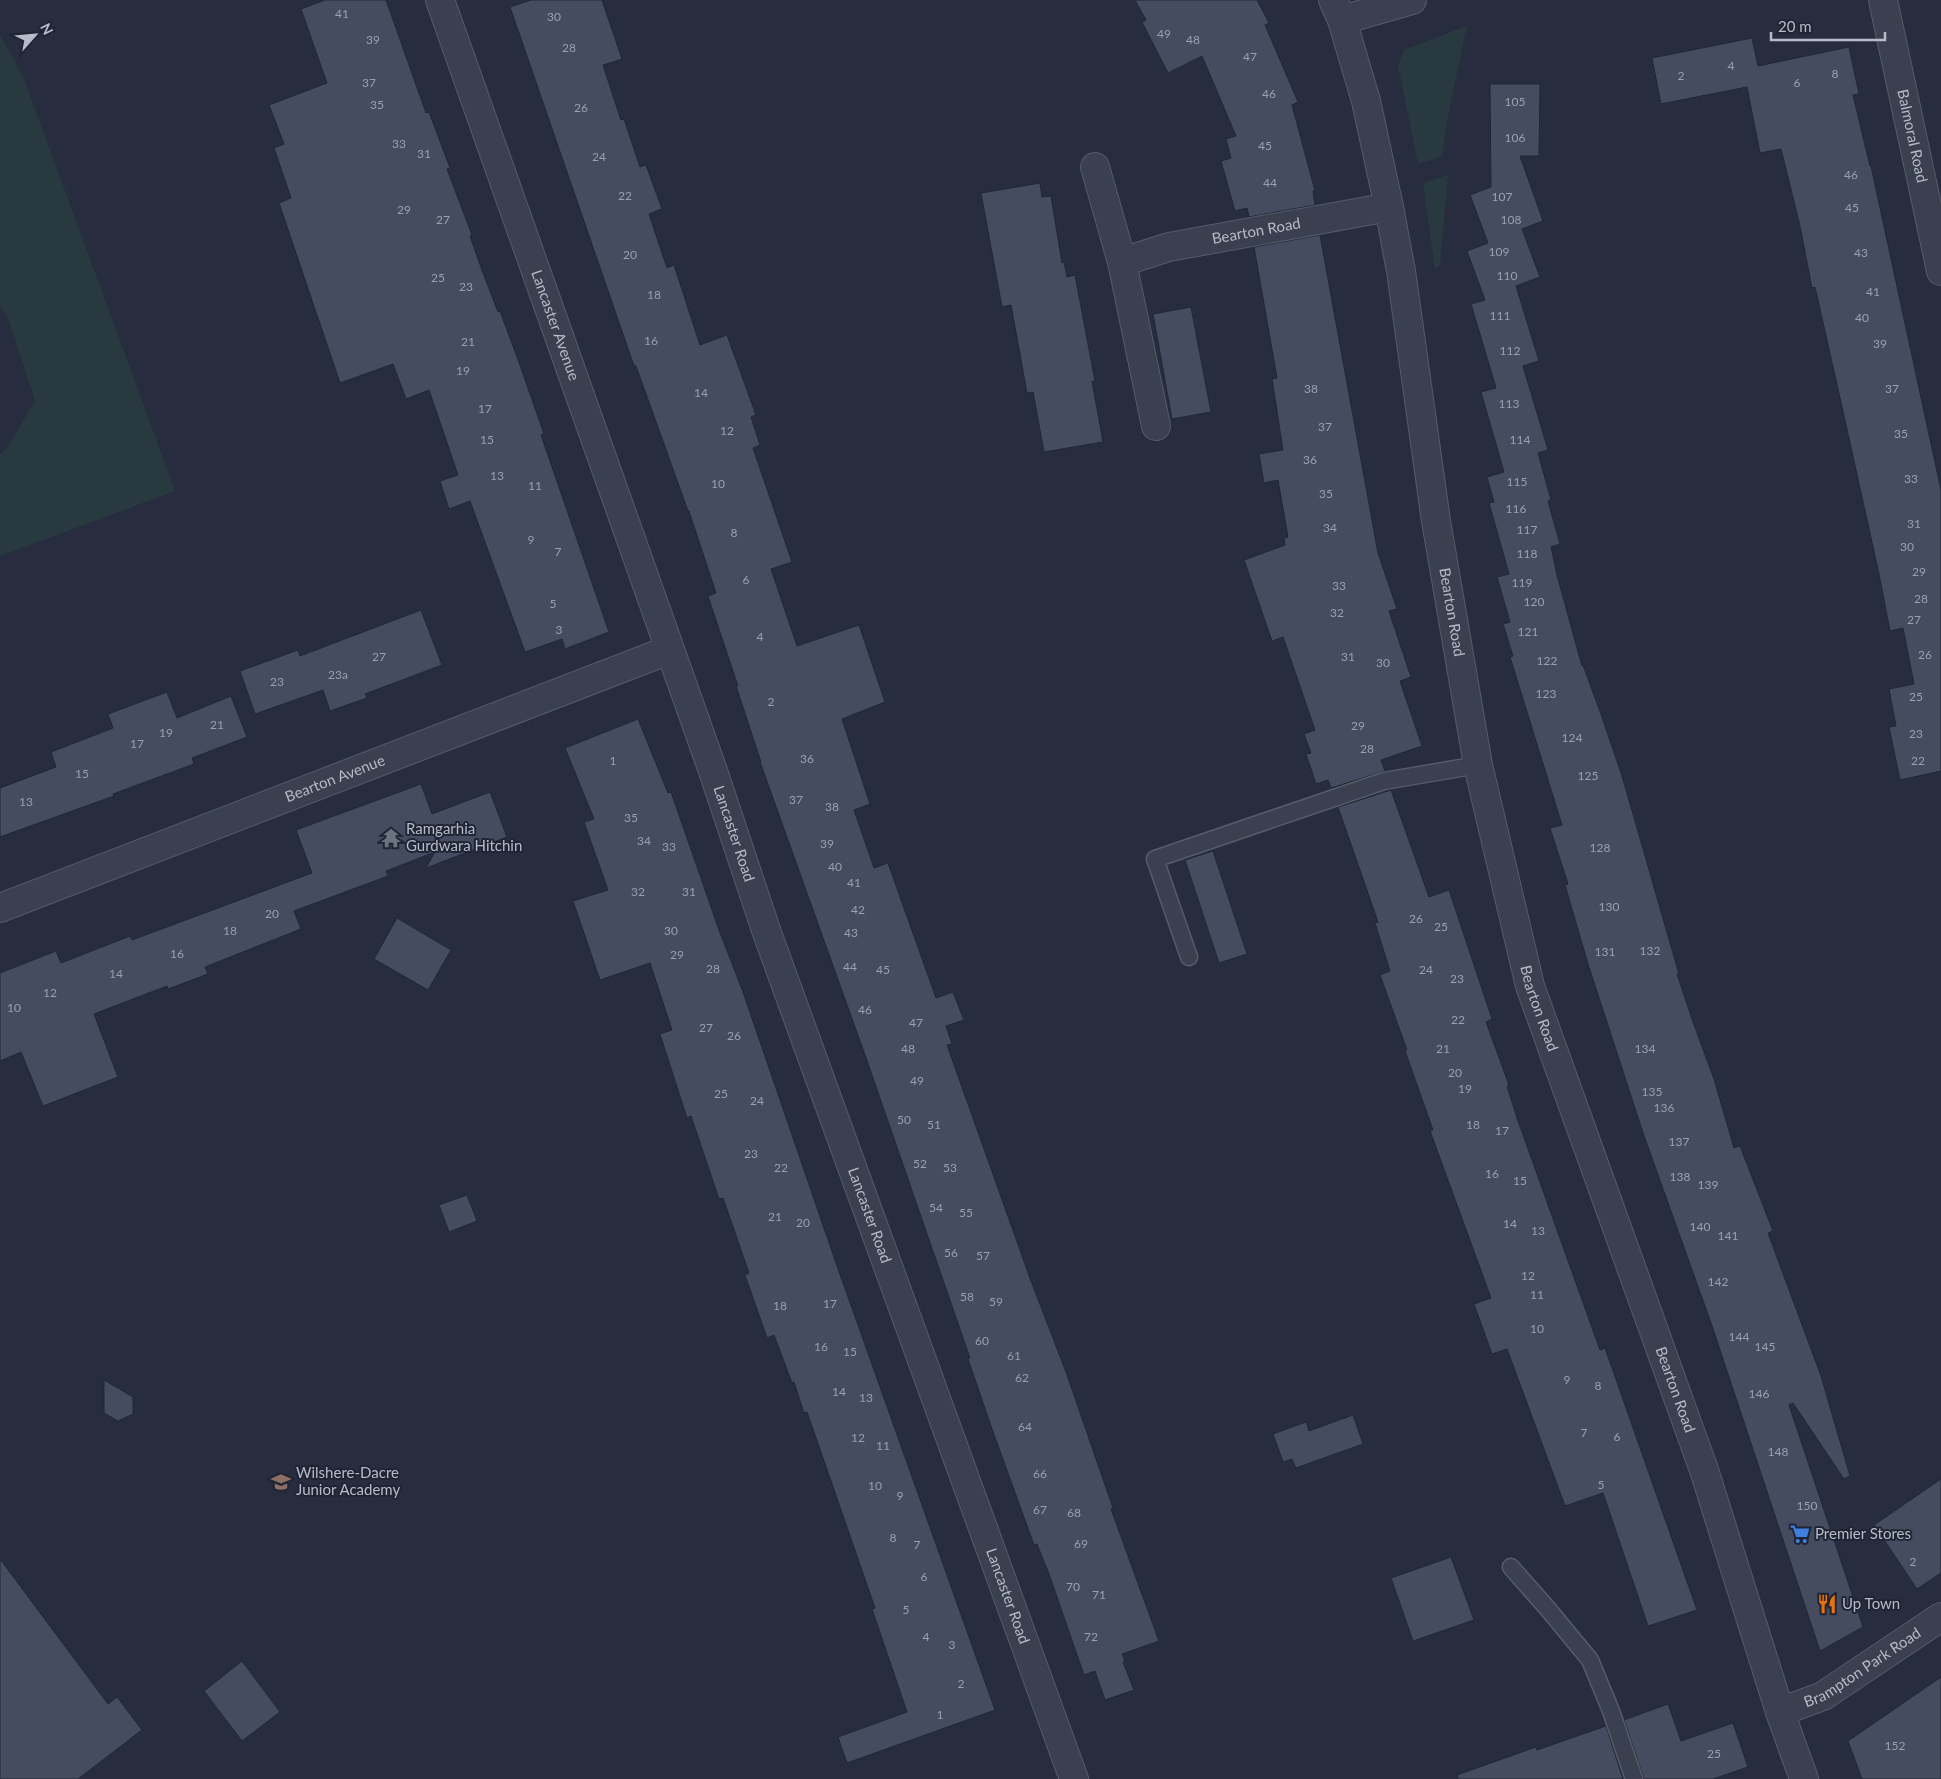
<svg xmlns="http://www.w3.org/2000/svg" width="1941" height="1779" font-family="Lato,sans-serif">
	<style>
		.green { fill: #293940 }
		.building { fill: #464c60; stroke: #212736 }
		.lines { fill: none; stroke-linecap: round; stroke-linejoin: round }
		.service-casing { stroke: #555b69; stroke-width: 19 }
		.minor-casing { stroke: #555b69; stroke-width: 30 }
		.tertiary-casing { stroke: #555b69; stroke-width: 30 }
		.service { stroke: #3a404f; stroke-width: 16 }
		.minor { stroke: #3a404f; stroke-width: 28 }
		.tertiary { stroke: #3a404f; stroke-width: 28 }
		.labels { text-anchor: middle; stroke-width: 4; stroke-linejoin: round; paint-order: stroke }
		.number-label { font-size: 12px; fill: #9b9faf }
		.street-label { font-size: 15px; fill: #b7bbc9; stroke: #1f2534 }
		.poi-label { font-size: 15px; fill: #b7bbc9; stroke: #1f2534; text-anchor: start }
	</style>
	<rect width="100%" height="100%" fill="#272d3f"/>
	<g class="green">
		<path d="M1467,26L1448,116L1442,156L1418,164L1398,65L1404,50Z"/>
		<path d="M0,34L24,79L175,491L0,556V454L6,449L35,401L8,318L0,305Z"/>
		<path d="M1448,175L1440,265L1435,269L1423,183Z"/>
	</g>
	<g class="building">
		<path d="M325,0H386L426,113L429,112L450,168L447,169L472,235L470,236L483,273L498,312L500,311L520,365L544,434L541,435L609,632L565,649L562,639L525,652L470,501L449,509L440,481L458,475L429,390L406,399L393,364L340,383L279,203L291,198L274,148L284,144L269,105L327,83L301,9Z"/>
		<path d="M531,0H602L622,59L603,65L621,120L624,119L640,167L646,165L662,209L649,214L667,268L674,265L700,345L727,335L756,415L751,417L760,445L753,448L792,562L771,569L797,646L859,625L885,702L842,719L870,804L854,810L874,868L888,863L936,998L953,992L964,1020L946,1026L952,1044L947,1045L1031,1281L1066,1372L1113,1508L1111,1509L1159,1641L1122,1654L1125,1661L1123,1662L1134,1690L1105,1700L1095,1671L1084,1675L1049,1574L1037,1544L1034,1545L992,1429L968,1359L970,1358L865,1055L760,762H761L736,686H738L708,596L716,593L689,511H688L636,366H634L510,7Z"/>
		<path d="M1135,0H1257L1269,23L1265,25L1298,102L1292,105L1315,191H1313L1315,205L1249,217L1247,208L1235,211L1221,161L1231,158L1226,139L1236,136L1202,56L1168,73L1142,22L1146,20Z"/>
		<path d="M1752,38L1758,66L1849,47L1859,94L1853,95L1870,166H1871L1941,490V771L1900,780L1889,727L1896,726L1889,689L1914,684L1903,628L1890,631L1879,574L1842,407L1815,287L1812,288L1800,226L1781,149L1760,153L1747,87L1661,104L1652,58Z"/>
		<path d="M1490,84H1540L1539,156H1520L1543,221L1522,229L1540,277L1516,286L1539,361L1523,366L1548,450L1538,453L1551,500L1548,501L1560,544L1551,547L1557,575L1582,666L1583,665L1602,717L1622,776L1679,974H1677L1693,1022L1714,1079L1734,1148L1740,1146L1773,1231L1768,1233L1821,1376L1850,1476L1844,1479L1793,1403L1789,1405L1863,1627L1820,1651L1711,1323L1643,1133L1588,964L1565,885L1568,884L1550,828L1562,825L1510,657L1513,656L1503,624L1510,622L1497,577L1509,574L1489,503L1494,502L1487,477L1504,472L1481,392L1496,388L1471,304L1485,300L1467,251L1488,243L1470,195L1491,187Z"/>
		<path d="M1040,183L1042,197L1051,196L1062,263L1064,262L1067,277L1075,275L1095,381H1092L1103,442L1044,452L1033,392L1027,393L1011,305L1002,307L981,193Z"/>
		<path d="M1320,235L1378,553L1397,609L1389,611L1411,677L1400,681L1422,746L1381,760L1385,771L1331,788L1328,780L1316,784L1306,754L1311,753L1304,734L1315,730L1283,637L1272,641L1244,560L1285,545L1284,538L1288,537L1278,480L1264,483L1259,454L1283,450L1272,379L1277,378L1254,247Z"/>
		<path d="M1191,307L1211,412L1172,419L1153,314Z"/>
		<path d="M421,610L442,665L365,694L367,698L330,711L323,690L255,714L240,671L298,650L300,656Z"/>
		<path d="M167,692L177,718L231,696L247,737L192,758L194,764L113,794L114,796L0,837V788L56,767L51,752L113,728L108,714Z"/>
		<path d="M638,719L668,793L671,792L719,930L743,992L837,1266L995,1710L847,1763L838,1737L907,1712L872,1609L875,1608L807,1412L804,1413L794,1382L792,1383L774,1335L767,1338L745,1275L749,1273L723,1198L719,1199L691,1116L687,1118L660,1034L672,1030L650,963L600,980L573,901L608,890L584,822L594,819L565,748Z"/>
		<path d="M421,784L432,814L490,792L507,837L426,868L435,852L386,871L388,876L294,911L301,929L205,967L208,974L168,989L167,986L94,1014L118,1077L43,1106L21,1052L0,1061V973L56,951L61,963L130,936L132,940L312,873L296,830Z"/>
		<path d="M1391,790L1429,897L1449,890L1492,1019L1486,1022L1509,1085L1507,1086L1517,1118L1600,1350L1605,1348L1697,1610L1648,1626L1603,1493L1565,1506L1507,1349L1492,1354L1474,1304L1491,1298L1430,1131L1433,1130L1405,1051L1407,1050L1380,975L1390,971L1375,923L1378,922L1338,807Z"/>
		<path d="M1213,851L1247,954L1219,963L1185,860Z"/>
		<path d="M397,918L451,950L428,990L374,959Z"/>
		<path d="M467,1195L477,1221L449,1232L439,1205Z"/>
		<path d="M104,1380L133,1397V1414L118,1421L104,1413Z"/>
		<path d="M1353,1415L1363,1444L1296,1468L1292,1459L1283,1462L1273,1434L1306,1422L1309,1431Z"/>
		<path d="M1941,1479V1573L1917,1589L1874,1525Z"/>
		<path d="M1451,1557L1474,1620L1413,1641L1391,1578Z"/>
		<path d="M0,1559L108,1704L117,1697L142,1730L78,1779H0Z"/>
		<path d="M242,1661L280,1712L242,1741L204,1691Z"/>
		<path d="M1941,1677V1779H1862L1848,1741Z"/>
		<path d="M1668,1704L1681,1741L1733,1723L1748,1767L1713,1779H1644L1624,1720Z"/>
		<path d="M1606,1726L1623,1779H1458L1457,1775L1536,1747L1537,1750Z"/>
	</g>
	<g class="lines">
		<defs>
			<g id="service">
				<path d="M1189,957L1155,859L1384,781L1478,765"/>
				<path d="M1511,1567L1548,1609L1590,1660L1611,1711L1634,1779"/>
			</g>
			<g id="minor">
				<path id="s1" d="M440,0L713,771L766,930L1074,1779"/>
				<path id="s2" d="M1883,0L1941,271"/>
				<path d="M1095,167L1122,262L1156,426"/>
				<path id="s3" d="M1122,262L1169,247L1389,207"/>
				<path id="s4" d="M0,908L669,650"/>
				<path id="s5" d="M1780,1712L1823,1696L1941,1617"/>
			</g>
			<g id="tertiary">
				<path id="s6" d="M1333,0L1342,20L1366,101L1389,207L1401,271L1436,521L1478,765L1530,986L1704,1470L1780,1712L1804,1779"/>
				<path d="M1342,20L1412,0"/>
			</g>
		</defs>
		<use href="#service" class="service-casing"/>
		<use href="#minor" class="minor-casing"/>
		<use href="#tertiary" class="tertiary-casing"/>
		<use href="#service" class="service"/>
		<use href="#minor" class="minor"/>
		<use href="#tertiary" class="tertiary"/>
	</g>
	<defs>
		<symbol id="temple-bare" viewBox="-9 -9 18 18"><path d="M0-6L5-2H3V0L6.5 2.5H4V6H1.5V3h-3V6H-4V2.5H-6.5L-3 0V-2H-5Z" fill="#6b7280" stroke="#1f2534" stroke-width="2.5" paint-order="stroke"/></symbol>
		<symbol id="school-bare" viewBox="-9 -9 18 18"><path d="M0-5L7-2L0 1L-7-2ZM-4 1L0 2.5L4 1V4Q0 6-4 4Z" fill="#8d6e63" stroke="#1f2534" stroke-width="2.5" paint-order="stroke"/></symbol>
		<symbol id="supermarket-bare" viewBox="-9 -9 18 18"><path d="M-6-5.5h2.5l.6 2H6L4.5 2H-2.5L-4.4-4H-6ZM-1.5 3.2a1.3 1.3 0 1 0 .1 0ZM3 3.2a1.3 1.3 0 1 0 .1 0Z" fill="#3f7fe0" stroke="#1f2534" stroke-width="2.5" paint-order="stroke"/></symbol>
		<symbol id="restaurant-bare" viewBox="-9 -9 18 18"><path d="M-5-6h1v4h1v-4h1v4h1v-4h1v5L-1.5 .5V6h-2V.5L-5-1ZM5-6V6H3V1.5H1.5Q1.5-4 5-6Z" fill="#e8710a" stroke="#1f2534" stroke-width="2.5" paint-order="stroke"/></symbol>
	</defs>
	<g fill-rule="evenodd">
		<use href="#temple-bare" x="377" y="824" width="28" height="28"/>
		<use href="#school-bare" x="267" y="1468" width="28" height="28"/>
		<use href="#supermarket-bare" x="1786" y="1520" width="28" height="28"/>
		<use href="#restaurant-bare" x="1813" y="1590" width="28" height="28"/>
	</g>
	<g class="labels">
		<g class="number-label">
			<text x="342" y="18">41</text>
			<text x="554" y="21">30</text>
			<text x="1164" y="38">49</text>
			<text x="373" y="44">39</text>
			<text x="1193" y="44">48</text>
			<text x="569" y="52">28</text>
			<text x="1250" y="61">47</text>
			<text x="1731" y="70">4</text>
			<text x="1835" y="78">8</text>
			<text x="1681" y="80">2</text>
			<text x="369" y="87">37</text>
			<text x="1797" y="87">6</text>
			<text x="1269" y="98">46</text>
			<text x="1515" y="106">105</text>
			<text x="377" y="109">35</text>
			<text x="581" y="112">26</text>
			<text x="1515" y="142">106</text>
			<text x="399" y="148">33</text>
			<text x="1265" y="150">45</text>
			<text x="424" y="158">31</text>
			<text x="599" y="161">24</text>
			<text x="1851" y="179">46</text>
			<text x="1270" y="187">44</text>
			<text x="625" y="200">22</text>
			<text x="1502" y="201">107</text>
			<text x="1852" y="212">45</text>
			<text x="404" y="214">29</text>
			<text x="443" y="224">27</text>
			<text x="1511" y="224">108</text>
			<text x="1499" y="256">109</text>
			<text x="1861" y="257">43</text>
			<text x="630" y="259">20</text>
			<text x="1507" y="280">110</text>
			<text x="438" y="282">25</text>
			<text x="466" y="291">23</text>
			<text x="1873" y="296">41</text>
			<text x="654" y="299">18</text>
			<text x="1500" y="320">111</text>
			<text x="1862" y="322">40</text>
			<text x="651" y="345">16</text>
			<text x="468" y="346">21</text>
			<text x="1880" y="348">39</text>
			<text x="1510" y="355">112</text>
			<text x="463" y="375">19</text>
			<text x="1311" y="393">38</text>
			<text x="1892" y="393">37</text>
			<text x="701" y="397">14</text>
			<text x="1509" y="408">113</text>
			<text x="485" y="413">17</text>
			<text x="1325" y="431">37</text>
			<text x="727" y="435">12</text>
			<text x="1901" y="438">35</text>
			<text x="487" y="444">15</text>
			<text x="1520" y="444">114</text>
			<text x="1310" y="464">36</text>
			<text x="497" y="480">13</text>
			<text x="1911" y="483">33</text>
			<text x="1517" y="486">115</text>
			<text x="718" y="488">10</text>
			<text x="535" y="490">11</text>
			<text x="1326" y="498">35</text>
			<text x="1516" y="513">116</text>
			<text x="1914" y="528">31</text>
			<text x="1330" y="532">34</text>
			<text x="1527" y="534">117</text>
			<text x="734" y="537">8</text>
			<text x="531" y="544">9</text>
			<text x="1907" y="551">30</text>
			<text x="558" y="556">7</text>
			<text x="1527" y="558">118</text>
			<text x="1919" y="576">29</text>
			<text x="746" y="584">6</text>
			<text x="1522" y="587">119</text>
			<text x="1339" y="590">33</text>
			<text x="1921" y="603">28</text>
			<text x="1534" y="606">120</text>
			<text x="553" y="608">5</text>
			<text x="1337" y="617">32</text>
			<text x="1914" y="624">27</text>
			<text x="559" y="634">3</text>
			<text x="1528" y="636">121</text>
			<text x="760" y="641">4</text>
			<text x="1925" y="659">26</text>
			<text x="379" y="661">27</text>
			<text x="1348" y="661">31</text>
			<text x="1547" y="665">122</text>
			<text x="1383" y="667">30</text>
			<text x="338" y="679">23a</text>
			<text x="277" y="686">23</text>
			<text x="1546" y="698">123</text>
			<text x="1916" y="701">25</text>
			<text x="771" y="706">2</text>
			<text x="217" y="729">21</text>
			<text x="1358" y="730">29</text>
			<text x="166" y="737">19</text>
			<text x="1916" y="738">23</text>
			<text x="1572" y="742">124</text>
			<text x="137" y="748">17</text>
			<text x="1367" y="753">28</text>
			<text x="807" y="763">36</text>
			<text x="613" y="765">1</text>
			<text x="1918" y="765">22</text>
			<text x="82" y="778">15</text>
			<text x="1588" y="780">125</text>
			<text x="796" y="804">37</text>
			<text x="26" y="806">13</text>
			<text x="832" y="811">38</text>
			<text x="631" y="822">35</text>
			<text x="644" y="845">34</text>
			<text x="827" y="848">39</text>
			<text x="669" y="851">33</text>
			<text x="1600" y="852">128</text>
			<text x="835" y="871">40</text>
			<text x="854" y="887">41</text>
			<text x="638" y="896">32</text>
			<text x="689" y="896">31</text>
			<text x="1609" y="911">130</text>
			<text x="858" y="914">42</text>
			<text x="272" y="918">20</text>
			<text x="1416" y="923">26</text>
			<text x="1441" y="931">25</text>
			<text x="230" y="935">18</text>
			<text x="671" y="935">30</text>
			<text x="851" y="937">43</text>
			<text x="1650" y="955">132</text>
			<text x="1605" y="956">131</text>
			<text x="177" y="958">16</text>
			<text x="677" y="959">29</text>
			<text x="850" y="971">44</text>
			<text x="713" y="973">28</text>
			<text x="883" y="974">45</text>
			<text x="1426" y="974">24</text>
			<text x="116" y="978">14</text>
			<text x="1457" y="983">23</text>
			<text x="50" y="997">12</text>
			<text x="14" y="1012">10</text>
			<text x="865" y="1014">46</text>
			<text x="1458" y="1024">22</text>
			<text x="916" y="1027">47</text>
			<text x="706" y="1032">27</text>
			<text x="734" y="1040">26</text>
			<text x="908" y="1053">48</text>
			<text x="1443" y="1053">21</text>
			<text x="1645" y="1053">134</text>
			<text x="1455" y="1077">20</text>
			<text x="917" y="1085">49</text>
			<text x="1465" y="1093">19</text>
			<text x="1652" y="1096">135</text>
			<text x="721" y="1098">25</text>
			<text x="757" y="1105">24</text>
			<text x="1664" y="1112">136</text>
			<text x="904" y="1124">50</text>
			<text x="934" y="1129">51</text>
			<text x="1473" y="1129">18</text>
			<text x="1502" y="1135">17</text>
			<text x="1679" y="1146">137</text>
			<text x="751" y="1158">23</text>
			<text x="920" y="1168">52</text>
			<text x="781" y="1172">22</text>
			<text x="950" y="1172">53</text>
			<text x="1492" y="1178">16</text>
			<text x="1680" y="1181">138</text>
			<text x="1520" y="1185">15</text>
			<text x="1708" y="1189">139</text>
			<text x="936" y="1212">54</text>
			<text x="966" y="1217">55</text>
			<text x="775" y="1221">21</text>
			<text x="803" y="1227">20</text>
			<text x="1510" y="1228">14</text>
			<text x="1700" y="1231">140</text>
			<text x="1538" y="1235">13</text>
			<text x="1728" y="1240">141</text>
			<text x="951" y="1257">56</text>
			<text x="983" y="1260">57</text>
			<text x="1528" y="1280">12</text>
			<text x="1718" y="1286">142</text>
			<text x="1537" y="1299">11</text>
			<text x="967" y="1301">58</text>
			<text x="996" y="1306">59</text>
			<text x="830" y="1308">17</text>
			<text x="780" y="1310">18</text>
			<text x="1537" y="1333">10</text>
			<text x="1739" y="1341">144</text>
			<text x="982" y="1345">60</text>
			<text x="821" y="1351">16</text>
			<text x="1765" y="1351">145</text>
			<text x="850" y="1356">15</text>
			<text x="1014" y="1360">61</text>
			<text x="1022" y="1382">62</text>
			<text x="1567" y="1384">9</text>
			<text x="1598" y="1390">8</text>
			<text x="839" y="1396">14</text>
			<text x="1759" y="1398">146</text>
			<text x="866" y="1402">13</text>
			<text x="1025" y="1431">64</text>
			<text x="1584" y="1437">7</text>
			<text x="1617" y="1441">6</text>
			<text x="858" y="1442">12</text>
			<text x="883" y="1450">11</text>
			<text x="1778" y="1456">148</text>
			<text x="1040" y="1478">66</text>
			<text x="1601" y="1489">5</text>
			<text x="875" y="1490">10</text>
			<text x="900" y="1500">9</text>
			<text x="1807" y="1510">150</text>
			<text x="1040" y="1514">67</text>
			<text x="1074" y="1517">68</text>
			<text x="893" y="1542">8</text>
			<text x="1081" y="1548">69</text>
			<text x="917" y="1549">7</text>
			<text x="1913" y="1566">2</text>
			<text x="924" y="1581">6</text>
			<text x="1073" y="1591">70</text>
			<text x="1099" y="1599">71</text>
			<text x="906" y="1614">5</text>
			<text x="926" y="1641">4</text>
			<text x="1091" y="1641">72</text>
			<text x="952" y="1649">3</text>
			<text x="961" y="1688">2</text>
			<text x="940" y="1719">1</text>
			<text x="1895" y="1750">152</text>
			<text x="1714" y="1758">25</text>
		</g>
		<g class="street-label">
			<text dy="5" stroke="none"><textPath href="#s2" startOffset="139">Balmoral Road</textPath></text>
			<text dy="5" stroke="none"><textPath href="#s3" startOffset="138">Bearton Road</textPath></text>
			<text dy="5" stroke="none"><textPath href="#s1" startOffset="345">Lancaster Avenue</textPath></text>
			<text dy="5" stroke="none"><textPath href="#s6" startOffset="625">Bearton Road</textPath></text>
			<text dy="5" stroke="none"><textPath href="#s4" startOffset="359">Bearton Avenue</textPath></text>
			<text dy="5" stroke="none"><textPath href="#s1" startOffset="884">Lancaster Road</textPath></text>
			<text dy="5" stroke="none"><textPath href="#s6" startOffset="1031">Bearton Road</textPath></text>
			<text dy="5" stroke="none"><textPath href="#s1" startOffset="1289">Lancaster Road</textPath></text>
			<text dy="5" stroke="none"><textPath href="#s6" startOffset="1436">Bearton Road</textPath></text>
			<text dy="5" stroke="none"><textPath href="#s1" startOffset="1694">Lancaster Road</textPath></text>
			<text dy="5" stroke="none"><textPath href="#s5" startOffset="94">Brampton Park Road</textPath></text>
		</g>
		<g class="poi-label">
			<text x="406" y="834">Ramgarhia<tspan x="406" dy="17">Gurdwara Hitchin</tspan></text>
			<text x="296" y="1478">Wilshere-Dacre<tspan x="296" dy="17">Junior Academy</tspan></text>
			<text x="1815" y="1539">Premier Stores</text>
			<text x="1842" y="1609">Up Town</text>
		</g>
	</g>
	<g transform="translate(35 35) rotate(63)" stroke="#1f2534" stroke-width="4" paint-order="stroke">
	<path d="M0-4L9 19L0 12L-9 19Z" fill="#b7bbc9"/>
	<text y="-8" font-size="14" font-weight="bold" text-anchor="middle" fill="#b7bbc9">N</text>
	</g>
	<path d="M1771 32v8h114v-8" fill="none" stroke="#b7bbc9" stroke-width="2.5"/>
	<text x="1778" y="32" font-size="15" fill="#b7bbc9" stroke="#1f2534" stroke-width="4" paint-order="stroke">20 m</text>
</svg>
